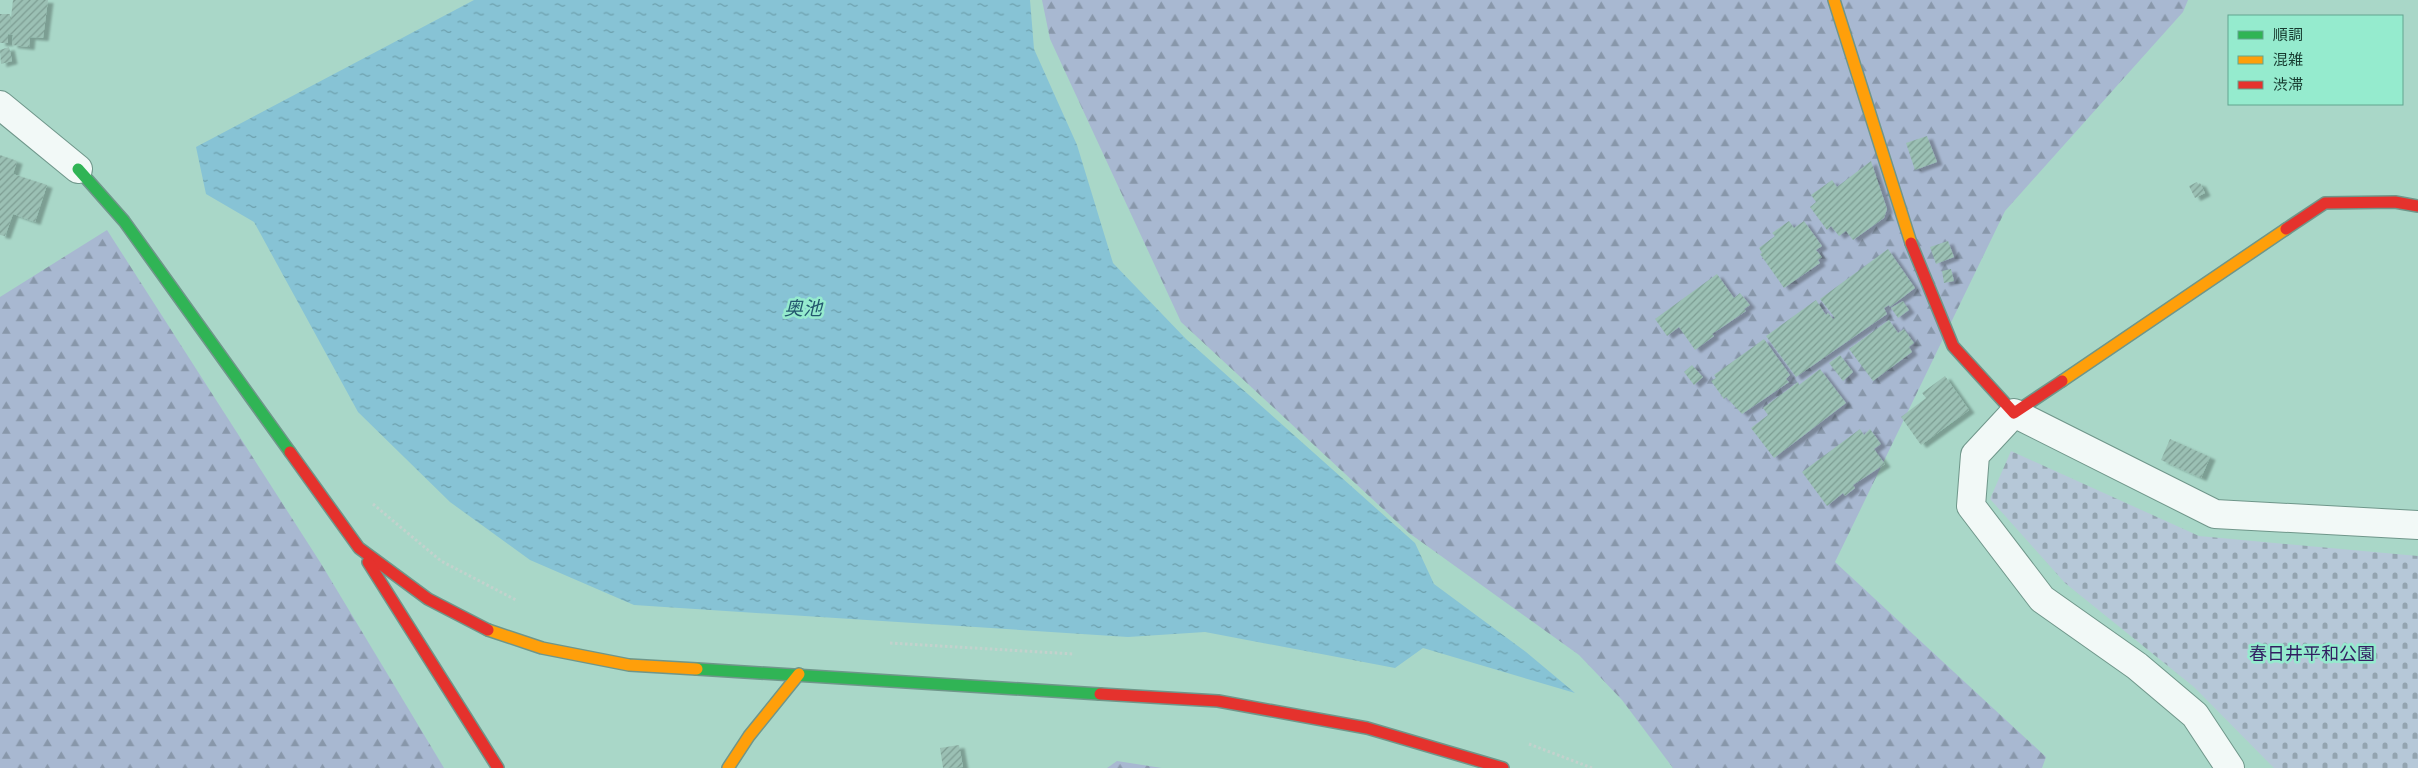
<svg xmlns="http://www.w3.org/2000/svg" width="2418" height="768" font-family="Raleway,'Noto Sans JP',sans-serif">
	<style>
		.forest { fill: url(#forest-firs) }
		.cemetery { fill: url(#cemetery-stones) }
		.water { fill: url(#water-ripples) }
		.building { fill: url(#building-hatch); filter: url(#shadow) }
		.lines { fill: none; stroke-linecap: round; stroke-linejoin: round }
		.street-casing { stroke: #6f968a; stroke-width: 30 }
		.fast-casing { stroke: #6f968a; stroke-width: 14 }
		.slow-casing { stroke: #6f968a; stroke-width: 14 }
		.jam-casing { stroke: #6f968a; stroke-width: 14 }
		.path { stroke: #c3d2cd; stroke-width: 3; stroke-dasharray: 2.5 2.5; stroke-linecap: butt }
		.street { stroke: #f2f9f7; stroke-width: 28 }
		.fast { stroke: #30b455; stroke-width: 11 }
		.slow { stroke: #ff9f0a; stroke-width: 11 }
		.jam { stroke: #e5322d; stroke-width: 11 }
		.labels { text-anchor: middle; stroke-width: 5; stroke-linejoin: round; paint-order: stroke }
		.park-label { font-size: 18px; fill: #311e61; stroke: #95ebce }
		.water-label { font-size: 19px; font-style: italic; fill: #24586f; stroke: #95ebce }
	</style>
	<defs>
		<pattern id="forest-firs" width="22" height="20" patternUnits="userSpaceOnUse" patternTransform="scale(1.25)"><rect width="22" height="20" fill="#a8b8d1"/><path d="M5 1l3.5 6h-7zM16 11l3.5 6h-7z" fill="#8897aa"/></pattern>
		<pattern id="cemetery-stones" width="16" height="16" patternUnits="userSpaceOnUse" patternTransform="scale(1.25)"><rect width="16" height="16" fill="#b6c8d8"/><path d="M2 7V4a2 2 0 0 1 4 0v3zM10 15v-3a2 2 0 0 1 4 0v3z" fill="#93a4b0"/></pattern>
		<pattern id="water-ripples" width="26" height="14" patternUnits="userSpaceOnUse" patternTransform="scale(1.25)"><rect width="26" height="14" fill="#87c3d5"/><path d="M2 4q2-2 4 0t4 0M15 11q2-2 4 0t4 0" fill="none" stroke="#6da0ad"/></pattern>
		<pattern id="building-hatch" width="6" height="6" patternUnits="userSpaceOnUse" patternTransform="scale(1.25)"><rect width="6" height="6" fill="#9bc0b4"/><path d="M-1 1l2-2M0 6l6-6M5 7l2-2" fill="none" stroke="#7d9d93"/></pattern>
		<filter id="shadow"><feDropShadow dx="5.5" dy="3" stdDeviation="1" flood-color="#0004"/></filter>
	</defs>
	<rect width="100%" height="100%" fill="#a9d7c8"/>
	<g class="forest">
		<path d="M1042,0H2188L2183,12L2005,211L1835,562L2046,757L2042,768H1673L1622,700L1579,655L1409,533L1181,322L1050,39Z"/>
		<path d="M107,230L320,562L444,768H0V297Z"/>
		<path d="M1117,761L1162,768H1107Z"/>
	</g>
	<path class="cemetery" d="M2011,451L2199,536L2418,556V768H2274L2194,687L2065,583L1990,499Z"/>
	<path class="water" d="M474,0H1030L1034,49L1077,145L1113,263L1186,339L1415,543L1434,584L1526,652L1575,693L1423,648L1395,668L1205,632L1128,637L634,605L530,560L450,502L358,412L254,222L206,194L196,147Z"/>
	<g class="building">
		<path d="M13,0H48L43,38L30,37L29,47L12,45L13,35L8,34V43H0V14H10V27Z"/>
		<path d="M9,47L12,61L1,64L0,50Z"/>
		<path d="M1927,136L1937,162L1915,170L1906,143Z"/>
		<path d="M0,155L17,161L13,174L47,185L35,222L13,214L5,236L0,235Z"/>
		<path d="M1871,161L1887,209L1884,218L1853,240L1846,231L1839,236L1831,226L1827,230L1810,207L1816,202L1811,195L1832,180L1837,187Z"/>
		<path d="M2197,182L2198,184L2200,183L2205,193L2195,198L2189,186Z"/>
		<path d="M1789,221L1794,228L1804,221L1822,246L1816,250L1822,257L1818,260L1820,263L1784,288L1760,254L1762,253L1759,248L1775,236L1772,233Z"/>
		<path d="M1948,241L1954,257L1936,264L1930,247Z"/>
		<path d="M1888,249L1915,288L1890,307L1889,305L1884,308L1887,314L1796,377L1766,336L1816,300L1826,315L1828,313L1833,319L1835,318L1820,299Z"/>
		<path d="M1951,269L1954,281L1944,283L1942,271Z"/>
		<path d="M1717,274L1734,298L1740,293L1750,305L1744,309L1746,311L1712,334L1714,336L1695,350L1679,327L1667,336L1655,319Z"/>
		<path d="M1903,301L1909,310L1898,318L1891,308Z"/>
		<path d="M1889,320L1898,333L1904,329L1914,343L1909,347L1912,352L1873,381L1849,349Z"/>
		<path d="M1764,339L1790,375L1786,379L1789,382L1742,414L1726,397L1724,399L1711,381L1716,378L1714,375Z"/>
		<path d="M1840,355L1853,372L1843,381L1829,363Z"/>
		<path d="M1692,365L1703,377L1694,385L1684,372Z"/>
		<path d="M1820,369L1846,403L1774,458L1751,428L1768,415L1763,408L1798,382L1799,385Z"/>
		<path d="M1945,376L1969,410L1921,445L1901,417L1926,398L1922,393Z"/>
		<path d="M1860,429L1864,435L1870,429L1881,444L1874,449L1885,464L1853,485L1855,488L1845,496L1843,493L1827,506L1802,472Z"/>
		<path d="M2170,439L2210,457L2201,478L2161,460Z"/>
		<path d="M959,745L963,767L943,768L940,748Z"/>
	</g>
	<g class="lines">
		<defs>
			<g id="street">
				<path d="M0,105L78,169"/>
				<path d="M2230,768L2195,715L2137,666L2042,599L1971,506L1975,455L2014,413L2215,514L2418,525"/>
			</g>
			<g id="fast">
				<path d="M78,169L124,221L290,452"/>
				<path d="M697,669L1100,694"/>
			</g>
			<g id="slow">
				<path d="M1834,0L1911,243"/>
				<path d="M2062,381L2286,229"/>
				<path d="M488,630L542,648L629,665L697,669"/>
				<path d="M728,768L749,736L799,674"/>
			</g>
			<g id="jam">
				<path d="M2286,229L2325,203L2395,202L2418,206"/>
				<path d="M1911,243L1953,346L2014,413L2062,381"/>
				<path d="M290,452L359,548L428,599L488,630"/>
				<path d="M368,562L498,768"/>
				<path d="M1100,694L1218,701L1367,728L1503,768"/>
			</g>
		</defs>
		<use href="#street" class="street-casing"/>
		<use href="#fast" class="fast-casing"/>
		<use href="#slow" class="slow-casing"/>
		<use href="#jam" class="jam-casing"/>
		<g class="path">
			<path d="M373,504L441,561L516,600"/>
			<path d="M890,643L1074,654"/>
			<path d="M1529,744L1592,768"/>
		</g>
		<use href="#street" class="street"/>
		<use href="#fast" class="fast"/>
		<use href="#slow" class="slow"/>
		<use href="#jam" class="jam"/>
	</g>
	<g class="labels">
		<g class="park-label">
			<text x="2312" y="660">春日井平和公園</text>
		</g>
		<g class="water-label">
			<text x="803" y="315">奥池</text>
		</g>
	</g>
	<rect x="2228" y="15" width="175" height="90" fill="#95ebce" stroke="#63a58f"/>
	<rect x="2238" y="31" width="25" height="8" fill="#30b455" stroke="#63a58f"/>
	<text x="2273" y="40" font-size="15" fill="#173b30">順調</text>
	<rect x="2238" y="56" width="25" height="8" fill="#ff9f0a" stroke="#63a58f"/>
	<text x="2273" y="65" font-size="15" fill="#173b30">混雑</text>
	<rect x="2238" y="81" width="25" height="8" fill="#e5322d" stroke="#63a58f"/>
	<text x="2273" y="90" font-size="15" fill="#173b30">渋滞</text>
</svg>
